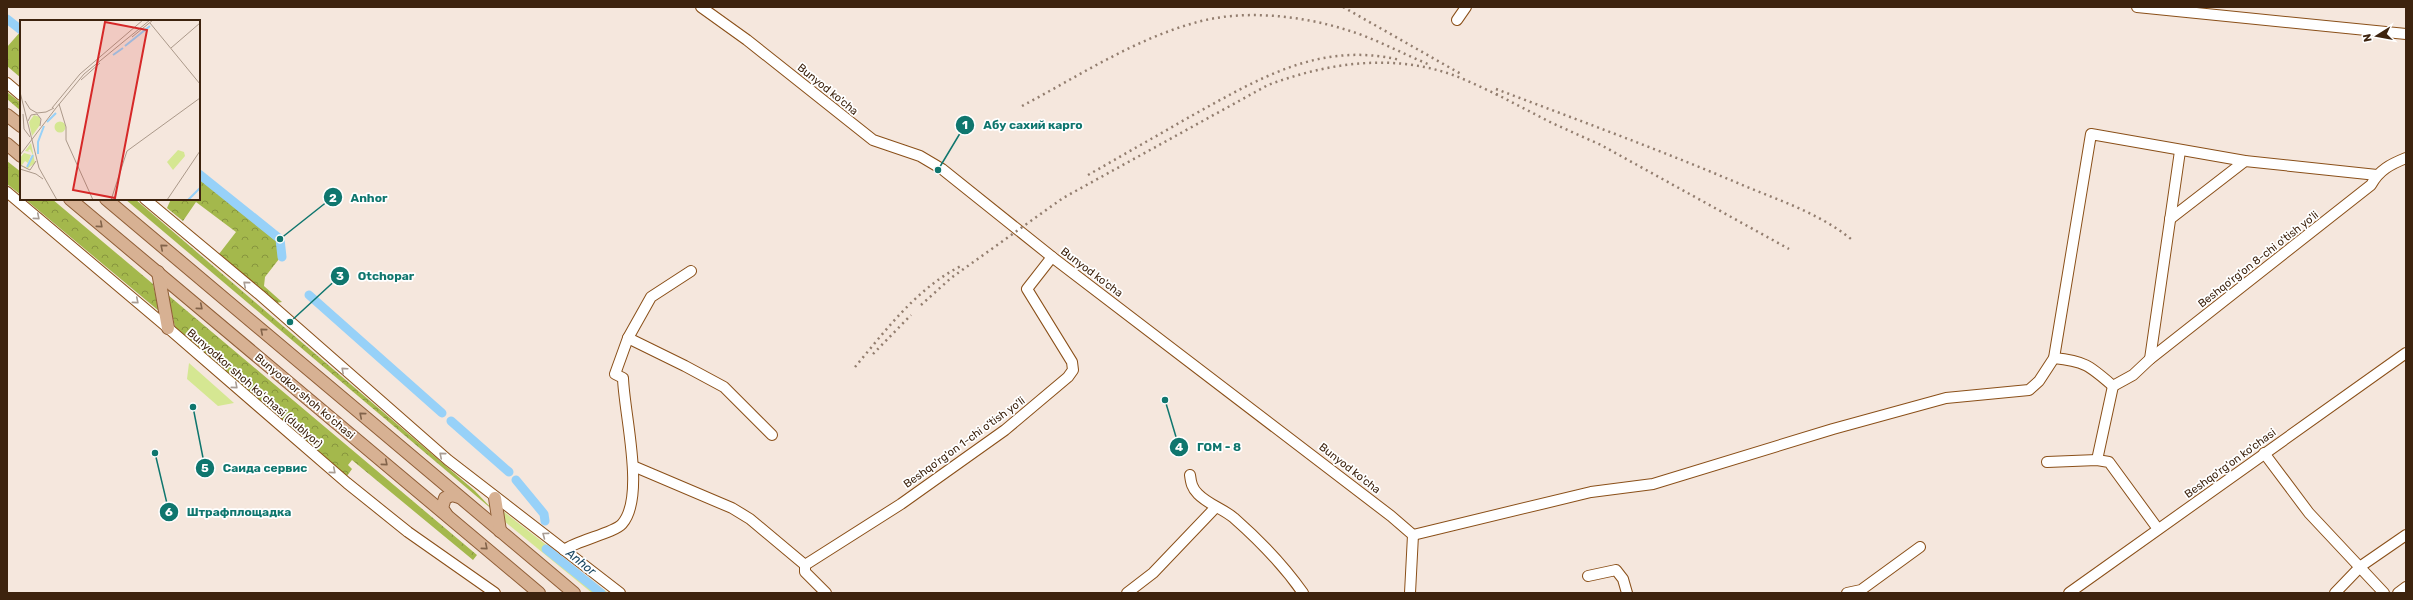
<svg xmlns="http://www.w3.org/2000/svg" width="2413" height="600" font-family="Rubik,sans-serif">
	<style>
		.green { fill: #d5e792 }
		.forest { fill: url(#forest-crowns) }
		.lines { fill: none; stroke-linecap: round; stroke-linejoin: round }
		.canal { stroke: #97d1f8; stroke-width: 9 }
		.minor-casing { stroke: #8a4f18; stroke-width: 12 }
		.major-casing { stroke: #905e36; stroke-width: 14 }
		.minor { stroke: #fff; stroke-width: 10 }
		.major { stroke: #d7b193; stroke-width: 12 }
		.rail { stroke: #937e6f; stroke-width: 2.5; stroke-dasharray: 2 4; stroke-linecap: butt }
		.oneway { stroke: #a89c93 }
		.oneway2 { stroke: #82634a }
		.labels { text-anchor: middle; stroke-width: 3.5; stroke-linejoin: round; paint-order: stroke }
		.street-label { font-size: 11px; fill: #3d230e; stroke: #fff }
		.water-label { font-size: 12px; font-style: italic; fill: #18455f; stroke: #fff }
		.inset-river { fill: none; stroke: #97d1f8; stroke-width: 2 }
		.inset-road { fill: none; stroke: #ab998a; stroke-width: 1 }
		.view { fill: #d62828; fill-opacity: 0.15; stroke: #d62828; stroke-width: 2 }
		.inset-edge { fill: none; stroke: #3d230e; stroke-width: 2 }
		.leader { fill: none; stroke: #0f766e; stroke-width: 1.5 }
		.callout-dot { fill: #0f766e; stroke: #fff; stroke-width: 1.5 }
		.mark-label { font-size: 12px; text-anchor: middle; font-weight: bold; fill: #fff }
		.callout-label { font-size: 12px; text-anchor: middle; font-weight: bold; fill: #0f766e; stroke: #fff; stroke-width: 3.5; stroke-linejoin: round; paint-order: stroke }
	</style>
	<defs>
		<pattern id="forest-crowns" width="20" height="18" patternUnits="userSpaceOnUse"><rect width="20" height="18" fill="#a4b84c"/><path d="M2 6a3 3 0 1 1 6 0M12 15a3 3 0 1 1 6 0" fill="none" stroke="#87953e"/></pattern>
	</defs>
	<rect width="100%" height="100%" fill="#f5e7dd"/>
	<g class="green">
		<path d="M189,363L234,403L218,406L187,379Z"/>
		<path d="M503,511L608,593H592L504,521Z"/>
	</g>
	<g class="forest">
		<path d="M21,31V78L7,66V47Z"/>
		<path d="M7,92L21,103V111L7,99Z"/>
		<path d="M7,161L21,172V195L7,184Z"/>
		<path d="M199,177L276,241L279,259L265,277L264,286L282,302L276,303L219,254L236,232L196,202L183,221L167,208L171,199H199Z"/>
		<path d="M25,199H52L153,284L159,311Z"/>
		<path d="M125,199H135L475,491L494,511Z"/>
		<path d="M168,295L477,555L473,560L352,460L348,465L352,469L347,476L175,327Z"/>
	</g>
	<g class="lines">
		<g class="canal">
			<path d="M7,19L21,30"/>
			<path d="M199,174L280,239L282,257"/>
			<path d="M309,295L442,413"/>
			<path d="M451,421L509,472"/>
			<path d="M516,480L544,514L545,521"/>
			<path d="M546,549L601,593"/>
		</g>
		<defs>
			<g id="minor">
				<path d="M701,7L747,40L873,140L920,156L942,169L1052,257L1391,516L1413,535L1410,593"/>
				<path d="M2137,7L2406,34"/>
				<path d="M1457,20L1466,7"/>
				<path d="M7,83L21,95"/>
				<path d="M7,192L168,328L347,483L408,532L495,593"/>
				<path d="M145,199L260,295L448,460L620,593"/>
				<path d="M2170,219L2245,161"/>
				<path d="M628,338L685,366L724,387L772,435"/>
				<path d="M2054,358C2085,361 2090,366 2113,386"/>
				<path d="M2150,359L2180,151"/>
				<path d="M2113,386L2133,375L2150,359L2371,185C2379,170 2391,164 2406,158"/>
				<path d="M2264,453L2309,513L2384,593"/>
				<path d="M2097,460L2113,386"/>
				<path d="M2047,462L2097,460L2109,462L2158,529"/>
				<path d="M633,466L732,508L750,519L805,565V572L826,593"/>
				<path d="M1190,475C1191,483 1192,488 1198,494C1209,505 1222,508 1234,518C1259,540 1284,566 1303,593"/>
				<path d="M1413,535L1591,492L1653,484L1833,429L1946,398L2029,390L2039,381L2054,358L2091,134L2245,161L2377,175"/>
				<path d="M564,550C578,540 614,533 622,524C646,497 624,414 623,378L615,374L628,338L651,297L691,271"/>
				<path d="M805,565L901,504L1005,430L1068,377L1073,370L1072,362L1027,289L1052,257"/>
				<path d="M1588,576L1616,570L1623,579L1627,593"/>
				<path d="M1127,593L1153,573L1215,508"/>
				<path d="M1847,593L1861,590L1920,547"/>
				<path d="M2069,593L2406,353"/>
				<path d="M2335,593L2361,566L2406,535"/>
				<path d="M2398,593L2406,587"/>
			</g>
			<g id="major">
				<path d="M7,115L21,126"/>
				<path d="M7,144L21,156"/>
				<path d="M70,199L539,593"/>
				<path d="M106,199L574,593"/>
				<path d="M158,272L168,328"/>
				<path d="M495,498L500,531"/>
				<path d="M446,514L442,508L445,498L452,495L459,497"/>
			</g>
		</defs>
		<use href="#minor" class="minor-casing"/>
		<use href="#major" class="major-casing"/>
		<use href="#minor" class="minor"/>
		<use href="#major" class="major"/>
		<g class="rail">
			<path d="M1343,7L1461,74"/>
			<path d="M1496,89C1578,120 1660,150 1740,184C1778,200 1819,213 1851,239"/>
			<path d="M1496,94L1552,123L1601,145L1789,249"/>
			<path d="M1022,106C1077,77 1133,40 1194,23C1241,9 1300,15 1347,30C1374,38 1401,53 1428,64"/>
			<path d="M1088,175C1123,155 1158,135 1193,115C1260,78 1321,41 1400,60"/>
			<path d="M921,305L951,278L1063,198L1268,85C1327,63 1392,53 1453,75C1469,81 1485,89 1500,96"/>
			<path d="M873,354L911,315"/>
			<path d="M855,367C886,330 917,288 961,266"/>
		</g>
	</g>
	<defs><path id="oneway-chevron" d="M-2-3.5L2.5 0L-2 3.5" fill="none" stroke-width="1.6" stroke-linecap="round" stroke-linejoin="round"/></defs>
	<g class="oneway">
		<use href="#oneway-chevron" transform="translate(37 217) rotate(40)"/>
		<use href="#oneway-chevron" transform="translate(246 284) rotate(-140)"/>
		<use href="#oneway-chevron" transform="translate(136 301) rotate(40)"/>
		<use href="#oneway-chevron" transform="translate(344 370) rotate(-138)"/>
		<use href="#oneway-chevron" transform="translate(235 386) rotate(41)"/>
		<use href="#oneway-chevron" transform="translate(442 455) rotate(-140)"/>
		<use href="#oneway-chevron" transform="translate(333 471) rotate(40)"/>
		<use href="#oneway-chevron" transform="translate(545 535) rotate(-143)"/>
	</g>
	<g class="oneway2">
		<use href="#oneway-chevron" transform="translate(100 225) rotate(41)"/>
		<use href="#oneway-chevron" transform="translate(163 247) rotate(-140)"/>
		<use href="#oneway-chevron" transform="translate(200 307) rotate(40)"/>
		<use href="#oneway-chevron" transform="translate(263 331) rotate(-140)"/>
		<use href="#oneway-chevron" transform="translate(362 415) rotate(-140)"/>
		<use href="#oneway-chevron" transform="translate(385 463) rotate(40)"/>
		<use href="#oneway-chevron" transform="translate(485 547) rotate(40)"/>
	</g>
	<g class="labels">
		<g class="street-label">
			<text transform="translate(828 89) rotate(39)" y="4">Bunyod ko'cha</text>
			<text transform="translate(2258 259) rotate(-38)" y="4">Beshqo'rg'on 8-chi o'tish yo'li</text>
			<text transform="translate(1092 272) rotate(37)" y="4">Bunyod ko'cha</text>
			<text transform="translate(255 388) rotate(41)" y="4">Bunyodkor shoh koʻchasi (dublyor)</text>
			<text transform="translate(305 396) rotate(40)" y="4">Bunyodkor shoh ko'chasi</text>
			<text transform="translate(964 442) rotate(-36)" y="4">Beshqo'rg'on 1-chi o'tish yo'li</text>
			<text transform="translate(2230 463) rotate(-36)" y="4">Beshqo'rg'on ko'chasi</text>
			<text transform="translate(1350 468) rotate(38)" y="4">Bunyod ko'cha</text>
		</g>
		<g class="water-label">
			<text transform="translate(581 562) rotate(39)" y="4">Anhor</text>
		</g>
	</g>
	<g transform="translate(20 20)">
		<rect width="180" height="180" fill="#f5e7dd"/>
		<path d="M14,95L20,97V105L12,116L9,102ZM11,123L15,143L7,149L0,144V138L4,133L11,135L8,143L5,141L2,145L7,148L13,135L10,129L8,131L11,132L5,131Z" fill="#d5e792"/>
		<path d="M34.5 107a5.5 5.5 0 1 1 11 0a5.5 5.5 0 1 1-11 0ZM158,130L164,132L165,136L153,150L147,142Z" fill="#d5e792"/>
		<path class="inset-river" d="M105,26L130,6M93,35L103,28M27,102L36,93M18,134V122L24,106M7,147L13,135M168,180L180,168"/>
		<path class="inset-road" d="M130,3L180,64M112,17L133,0M151,28L180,3M61,60L80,43M0,72L19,148L37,180M5,81L10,89L17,93L26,92L34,88M39,84L46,107V120L73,180M32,88L60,54L123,0M36,88L64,54L130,0M3,94L4,109L10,117M8,101L11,95L17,94L21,99L20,106M0,135L36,88M0,145L10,150L16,141M0,149L16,154L23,159M91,180L107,131L180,78M147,180L180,131"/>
		<path class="view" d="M85,2L127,10L95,178L53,170Z"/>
		<rect width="180" height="180" class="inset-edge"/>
	</g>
	<path class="leader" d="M938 170L965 125M280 239L333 197M290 322L340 276M1165 400L1179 447M193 407L205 468M155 453L169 512"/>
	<g class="callout-dot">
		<circle cx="938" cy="170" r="4"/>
		<circle cx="280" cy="239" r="4"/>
		<circle cx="290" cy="322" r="4"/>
		<circle cx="1165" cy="400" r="4"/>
		<circle cx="193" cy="407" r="4"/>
		<circle cx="155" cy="453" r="4"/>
		<circle cx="965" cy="125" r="10"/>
		<circle cx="333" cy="197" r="10"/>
		<circle cx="340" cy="276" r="10"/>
		<circle cx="1179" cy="447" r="10"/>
		<circle cx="205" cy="468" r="10"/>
		<circle cx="169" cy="512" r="10"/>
	</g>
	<g class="mark-label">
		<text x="965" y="129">1</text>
		<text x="333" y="202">2</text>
		<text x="340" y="280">3</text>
		<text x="1179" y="451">4</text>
		<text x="205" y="472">5</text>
		<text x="169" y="516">6</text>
	</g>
	<g class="callout-label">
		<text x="1033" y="129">Абу сахий карго</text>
		<text x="369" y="202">Anhor</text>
		<text x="386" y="280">Otchopar</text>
		<text x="1219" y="451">ГОМ - 8</text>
		<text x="265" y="472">Саида сервис</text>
		<text x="239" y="516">Штрафплощадка</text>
	</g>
	<rect width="2413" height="600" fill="none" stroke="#3d230e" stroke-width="16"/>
	<g transform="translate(2377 36) rotate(259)" stroke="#ffffff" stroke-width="3" paint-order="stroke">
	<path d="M0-3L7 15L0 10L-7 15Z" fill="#3d230e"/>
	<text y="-6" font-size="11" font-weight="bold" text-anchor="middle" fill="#3d230e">N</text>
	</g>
</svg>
